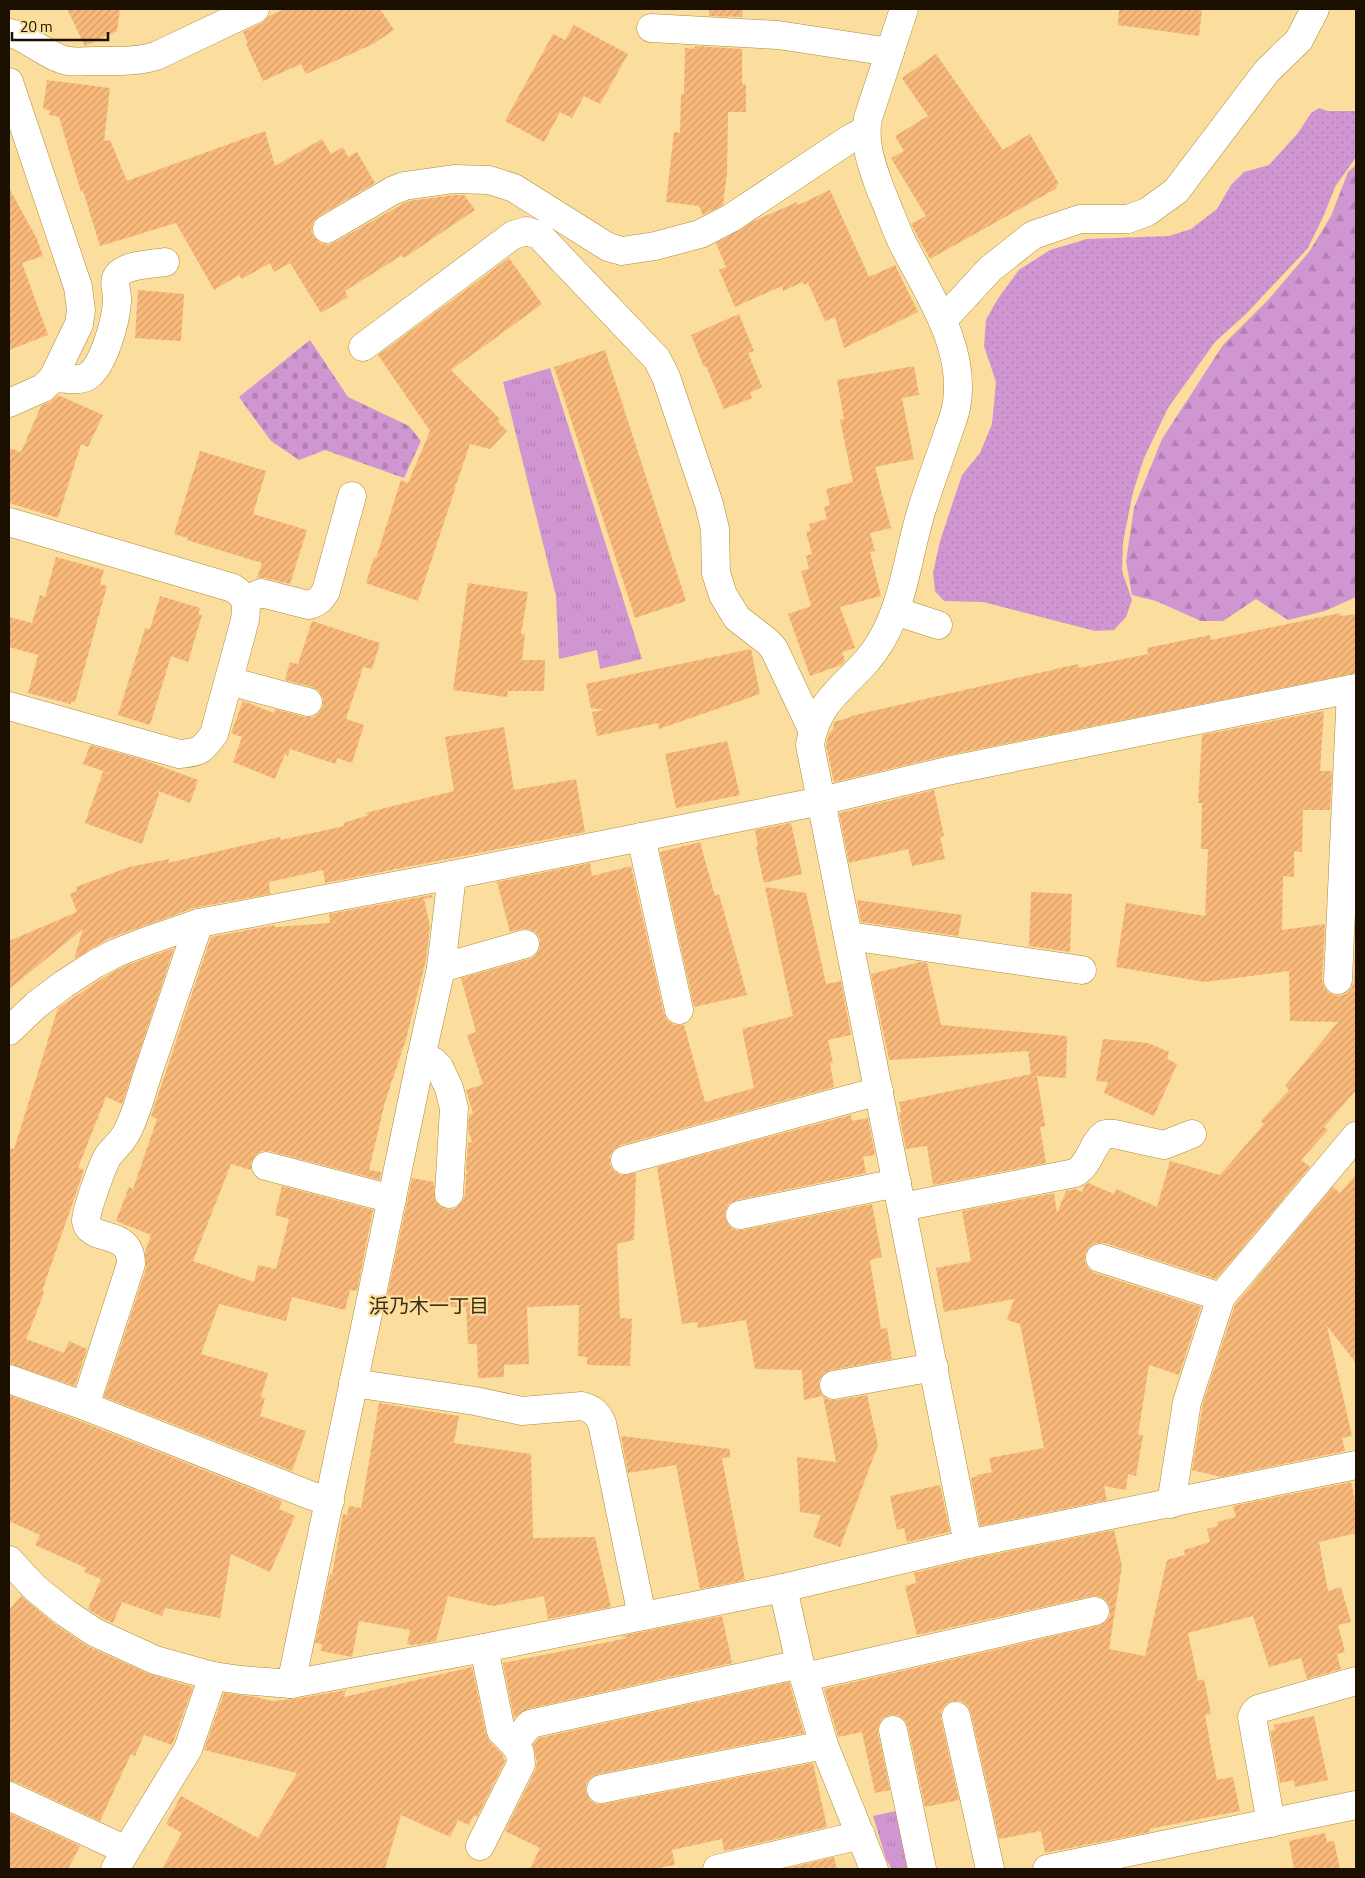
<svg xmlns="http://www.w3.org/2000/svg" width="1365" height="1878" font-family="'Titillium Web','Noto Sans JP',sans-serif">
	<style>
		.grass { fill: url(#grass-dots) }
		.forest { fill: url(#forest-firs) }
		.cemetery { fill: url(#cemetery-stones) }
		.park { fill: url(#park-tufts) }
		.building { fill: url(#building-hatch) }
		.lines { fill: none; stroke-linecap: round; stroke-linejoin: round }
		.minor-casing { stroke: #ae8b39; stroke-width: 29 }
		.minor { stroke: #fff; stroke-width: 28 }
		.labels { text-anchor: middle; stroke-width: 4.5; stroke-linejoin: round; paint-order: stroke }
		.neighbourhood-label { font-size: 20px; fill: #382c12; stroke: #fbdd9e }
	</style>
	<defs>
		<pattern id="grass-dots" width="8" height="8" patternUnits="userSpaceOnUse" patternTransform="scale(1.25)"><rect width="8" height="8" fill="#d096d2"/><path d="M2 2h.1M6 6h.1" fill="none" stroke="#b280b2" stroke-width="1.8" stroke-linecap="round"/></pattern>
		<pattern id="forest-firs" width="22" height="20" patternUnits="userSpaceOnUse" patternTransform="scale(1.25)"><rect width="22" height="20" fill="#d096d2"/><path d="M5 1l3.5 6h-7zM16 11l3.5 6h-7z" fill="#b280b2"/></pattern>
		<pattern id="cemetery-stones" width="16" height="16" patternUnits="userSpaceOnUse" patternTransform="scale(1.25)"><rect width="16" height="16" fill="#d096d2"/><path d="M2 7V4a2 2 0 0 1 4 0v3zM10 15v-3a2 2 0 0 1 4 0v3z" fill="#b280b2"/></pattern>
		<pattern id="park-tufts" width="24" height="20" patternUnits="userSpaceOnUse" patternTransform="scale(1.25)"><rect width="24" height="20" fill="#d096d2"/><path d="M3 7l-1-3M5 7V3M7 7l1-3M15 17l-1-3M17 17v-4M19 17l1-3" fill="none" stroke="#b280b2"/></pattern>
		<pattern id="building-hatch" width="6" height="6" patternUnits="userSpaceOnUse" patternTransform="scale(1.25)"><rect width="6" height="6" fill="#f9b97b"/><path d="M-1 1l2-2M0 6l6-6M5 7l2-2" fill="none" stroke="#d59e69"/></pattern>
	</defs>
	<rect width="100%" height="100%" fill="#fbdd9e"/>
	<path class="grass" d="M1319,108L1328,111H1356V157L1335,187L1324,215L1308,248L1246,314L1215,342L1168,408L1144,458L1133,492L1123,542L1122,571L1132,600L1126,617L1114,630L1095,631L983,602L944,601L935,591L933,573L940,541L962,475L980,453L992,424L996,382L984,346L986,320L997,300L1019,270L1050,250L1087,239L1169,236L1191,229L1217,209L1231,185L1244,172L1269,165L1298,133L1311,113Z"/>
	<path class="forest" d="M1356,165V597L1325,611L1288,620L1256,599L1223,621H1201L1156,601L1132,595L1126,561L1134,508L1162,439L1223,345L1268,300L1309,252L1331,216L1348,172Z"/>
	<path class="cemetery" d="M310,340L348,397L409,426L421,441L404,478L325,450L299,460L271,441L239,397Z"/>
	<g class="park">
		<path d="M550,368L642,659L600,669L597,650L559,659L556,596L503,382Z"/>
		<path d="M900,1810L913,1869H892L886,1859L873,1816Z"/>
	</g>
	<g class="building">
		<path d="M67,9H120L117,31L85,46Z"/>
		<path d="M285,9H380L394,30L373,44L306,74L301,64L263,81L246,44L248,43L243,32L262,23L269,16Z"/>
		<path d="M709,9H743L742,17L709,16Z"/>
		<path d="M1119,9H1202L1199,36L1118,25Z"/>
		<path d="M574,25L628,54L600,104L584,96L572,118L560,112L544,142L505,121L553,34L565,40Z"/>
		<path d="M695,46L742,49V84H746V112H728L727,173L723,205L703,215L699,206L666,202L674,132L680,133L681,94H684L685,48L695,49Z"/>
		<path d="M936,54L1003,150L1030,134L1059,184L1056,185L1057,188L930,259L911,224L926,216L891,158L904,151L895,136L928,116L902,78Z"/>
		<path d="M47,80L110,88L104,141L110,140L127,181L265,131L275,166L322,139L331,154L343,147L348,157L357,152L375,183L319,216L314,221L311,230L314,237L320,243L328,245L335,242L408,201L455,195H464L475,210L404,258L402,255L345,291L348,297L321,313L290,263L274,272L270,263L242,279L239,275L214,290L176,223L100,246L83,191L81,192L59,117L49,115L50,110L43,109Z"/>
		<path d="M9,188L37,239L43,256L22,263L48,335L9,350Z"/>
		<path d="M830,190L869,277L895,265L918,312L844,348L835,317L825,321L808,283L804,285L803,282L783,291L782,286L735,307L719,270L726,267L716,243L754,221L797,202L798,205Z"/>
		<path d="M509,258L542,304L451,370L500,419L498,422L507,431L490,449L470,444L457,482L454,485L456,486L418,601L366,583L374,557L376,558L401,480L408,483L430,431L378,355Z"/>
		<path d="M138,290L184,294L181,341L135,338Z"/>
		<path d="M739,314L754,351L748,353L762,387L750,393L752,398L724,409L706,366L704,367L691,335Z"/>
		<path d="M605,350L686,601L635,618L554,367Z"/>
		<path d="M914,366L919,395L902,398L914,459L875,467L891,528L870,533L875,551L870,552L881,596L840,607L855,648L842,652L845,661L841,665L810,676L788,614L811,606L801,571L809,569L806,556L812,554L806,532L811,531L809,524L827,519L824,507L830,505L826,489L853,482L840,420L844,419L837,380Z"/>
		<path d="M58,395L103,415L88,447L81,444L58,518L9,503V448L21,452L41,406L50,402Z"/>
		<path d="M200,451L266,471L253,514L307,530L290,584L265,578H257L262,563L187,540L188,538L174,534Z"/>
		<path d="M56,557L104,570L100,584L107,586L75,702L71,701V704L28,693L38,655L9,647V617L32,623L40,595L45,597Z"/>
		<path d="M468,583L528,592L521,634H525L522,660H545L544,691H508L507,697L453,690Z"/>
		<path d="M160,596L200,608L198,614L202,615L188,662L171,656L150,725L118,715L145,628L150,629Z"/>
		<path d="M1340,613L1341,616L1356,614V673L944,756L834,782L826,745L829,733L833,729L834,722L851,717V716L1078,664L1079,668L1148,654L1147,648L1210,635L1211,640Z"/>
		<path d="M312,621L380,643L372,669L363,667L346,719L364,725L352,763L337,758L336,764L290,749L288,756L285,754L275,779L233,762L242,737L231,733L243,701L274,713L275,709L304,717H313L319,713L323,706V698L319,691L312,687L285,680L290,662L298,664Z"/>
		<path d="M751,649L760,694L659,729L658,723L597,736L592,712L604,710L591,708L586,684Z"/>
		<path d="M1324,711L1320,771H1332L1330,810H1303L1302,852L1294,851V877L1283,876L1282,930L1325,924L1322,980L1324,987L1329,993L1338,996L1346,994L1351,989L1354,981L1356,922V1090L1324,1127L1328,1130L1301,1160L1310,1167L1216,1279L1105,1243H1096L1089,1247L1085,1254V1262L1089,1269L1095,1273L1201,1307L1179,1375L1149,1365L1138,1435H1143L1136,1476L1128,1474L1126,1490L1104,1486L1107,1500L980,1526L971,1478L977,1477V1475L992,1472L989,1458L1044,1448L1020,1324L1007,1320L1014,1299L944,1312L936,1268L971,1261L962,1211L1054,1193L1057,1213L1066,1191L1075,1189L1082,1192L1085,1185L1088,1183L1114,1194L1116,1189L1157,1207L1170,1161L1220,1175L1264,1124L1261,1121L1289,1090L1285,1086L1338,1022L1290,1021L1289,971L1205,982L1116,967L1126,903L1205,916L1208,849H1201L1202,803H1198L1202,735Z"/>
		<path d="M504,727L514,790L576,779L585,832L325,883L323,870L269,882L270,894L194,908L110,938L74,959L83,929L9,989V941L77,912L70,894L77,891L76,887L129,867L169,859L168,863L280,837L281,840L344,826L343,823L369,815L365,813L454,791L445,737Z"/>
		<path d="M727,741L740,795L676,808L665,754Z"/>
		<path d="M90,745L144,760L198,780L190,803L158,791L159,794L142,844L85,823L103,772L114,775L83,764Z"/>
		<path d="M934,790L944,836L940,837L945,859L912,866L908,849L849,863L839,813Z"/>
		<path d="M791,823L802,874L764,883L756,847H758L755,830Z"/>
		<path d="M700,842L715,896L719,894L747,995L694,1007L660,852Z"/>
		<path d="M590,863L592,876L631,866L664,1013L667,1020L674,1025H684L705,1102L754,1088L742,1029L793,1016L765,887L806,893L826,984L841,981L851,1035L828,1040L833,1063H830L834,1087L621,1145L614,1149L610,1156V1164L614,1171L621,1175L636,1173L634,1240L617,1244L620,1318L632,1319L630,1366L587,1365V1357L578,1356L579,1305L527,1307L529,1364L504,1365V1377L478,1378L477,1344H468L466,1307H438L387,1297L412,1178L434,1182L435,1201L441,1207L448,1210L456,1208L462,1202L465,1195L466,1174H468L466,1169L468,1143L472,1142L468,1131L469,1115L473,1113L466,1090L483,1084L467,1035L476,1032L461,978L529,959L536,955L540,948V939L536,933L529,929H521L510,932L497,882Z"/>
		<path d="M1031,892L1072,894L1070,952L1029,946Z"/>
		<path d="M432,895L433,897L424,899L430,926L426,960L406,1039L385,1102L369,1170L381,1172L380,1180L269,1151H261L255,1155L251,1163V1170L231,1164L193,1261L254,1282L258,1265L276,1269L289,1219L275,1215L282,1186L373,1210L357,1291L350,1290L345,1310L292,1297L286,1321L219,1304L201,1354L268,1373L261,1397L265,1398L260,1416L306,1431L292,1471L104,1397L146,1269L145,1252L151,1235L116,1221L129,1187L133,1189L157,1119L151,1116L211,937L275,925V927L330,923L329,914Z"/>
		<path d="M857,900L962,915L958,936L861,922Z"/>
		<path d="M174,948L122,1104L106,1097L78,1168L84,1170L42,1291L44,1292L39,1306L26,1339L64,1353L69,1341L87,1349L75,1386L9,1364V1148L14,1149L58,1008L103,978L122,967Z"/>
		<path d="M920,962L927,963L941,1025L1067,1036L1066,1078L1037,1076L1045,1126L1040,1127L1046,1163L933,1185L927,1146L906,1149L899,1113L901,1112L899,1102L1031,1074L1028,1051L889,1060L871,974Z"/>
		<path d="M1103,1039L1148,1043L1169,1052L1167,1059L1177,1064L1154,1116L1104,1093L1108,1082L1096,1081Z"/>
		<path d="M851,1115L852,1121L868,1118L875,1155L863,1157L866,1173L737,1200L729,1204L725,1211V1218L729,1226L736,1230H743L872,1204L882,1257L870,1260L881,1329L887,1328L892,1359L831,1370L824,1373L819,1380V1387L822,1395L829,1400H837L867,1395L878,1445L840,1547L813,1537L821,1515L800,1512L797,1457L836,1462L823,1396L804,1400L802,1370L755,1369L746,1320L698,1328L697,1322L682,1324L657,1167Z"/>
		<path d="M1356,1174V1363L1327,1326L1352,1436L1342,1438L1345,1451L1221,1477L1192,1470L1203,1403L1235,1305L1333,1187L1340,1193Z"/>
		<path d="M9,1395L80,1421L282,1501L279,1509L295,1516L270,1572L231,1554L220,1618L165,1608L162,1616L122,1602L113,1623L102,1618L88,1609L101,1579L84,1572L86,1568L35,1545L40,1535L9,1521Z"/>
		<path d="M379,1403L459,1416L454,1443L531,1454L533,1538L595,1537L611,1607L548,1619L544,1596L493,1606L448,1596L436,1641L413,1645L407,1644L410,1630L359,1621L352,1657L321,1651L322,1644L315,1643L330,1574L332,1575L343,1514L347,1515L349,1506L361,1508Z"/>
		<path d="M621,1436L730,1449V1457L722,1458L745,1580L700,1589L676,1465L628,1473Z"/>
		<path d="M1351,1482L1356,1504V1533L1319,1542L1328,1591L1341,1587L1351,1622L1338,1625L1345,1652L1337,1654L1341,1669L1307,1679L1301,1658L1269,1667L1253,1616L1188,1633L1198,1681L1204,1679L1211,1714L1205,1715L1217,1780L1233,1777L1240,1811L1149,1829L1150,1832L1045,1853L1041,1831L999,1839L971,1713L968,1706L961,1701H953L946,1704L941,1711V1719L959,1800L925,1807L908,1727L905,1720L898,1715H889L882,1719L878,1726V1733L890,1790L875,1793L862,1732L838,1737L824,1689L1098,1626L1106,1622L1110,1615V1607L1106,1600L1099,1596H1092L917,1635L905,1586L916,1583L914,1573L971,1559L1114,1530L1122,1566L1109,1649L1145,1656L1167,1560L1185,1555L1184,1550L1210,1542L1207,1529L1218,1526L1217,1522L1236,1517L1233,1506Z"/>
		<path d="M940,1485L950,1532L907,1542L904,1528L897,1530L890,1496Z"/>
		<path d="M21,1596L56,1625L87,1646L149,1674L193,1687L172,1745L144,1735L135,1756L131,1754L100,1821L16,1782L9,1781V1610Z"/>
		<path d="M722,1616L732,1663L527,1709L514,1718L503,1663L628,1638L621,1636Z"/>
		<path d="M472,1667L486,1734L490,1742L502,1754L505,1761L477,1817L474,1815L469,1825L458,1820L450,1837L401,1815L385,1869H162L182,1833L166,1824L181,1796L258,1838L297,1773L204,1750L224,1693L256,1697L272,1701L294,1699L346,1690L344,1697Z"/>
		<path d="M789,1682L804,1733L598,1774L591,1777L586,1784V1792L590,1800L596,1804H604L813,1763L827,1827L724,1851L722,1839L672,1850L675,1865L653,1869H530L540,1848L505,1831L535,1771L537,1763L533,1745L539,1738Z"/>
		<path d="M1314,1716L1328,1780L1295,1787L1294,1780L1280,1783L1270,1731L1275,1730L1274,1725Z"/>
		<path d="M9,1813L80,1846L68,1869H9Z"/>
		<path d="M1325,1833L1327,1842L1334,1841L1340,1869H1294L1289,1841Z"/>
		<path d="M834,1857L837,1869H784Z"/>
	</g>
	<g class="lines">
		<defs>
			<g id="minor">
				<path d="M904,9L868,118C863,144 872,166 881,191C888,207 894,224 901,240C926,291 968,347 956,408C954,417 951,425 948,433C939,460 929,486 921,512C908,555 904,602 881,641C859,680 817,694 810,745L968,1544"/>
				<path d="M651,28L778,35L890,52"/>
				<path d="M9,33C18,32 52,59 68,61C76,62 86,61 95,61C116,61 136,62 156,56L255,9"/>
				<path d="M9,82L78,287L81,310L79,324L53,378L43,388L9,403"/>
				<path d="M327,229L392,191L404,186L454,179L489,180L514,188L608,247L622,251L655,246L700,234L731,218L851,138L865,131"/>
				<path d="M943,320L990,269L1033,235L1080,219H1128L1147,212L1176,191L1267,71L1299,40L1315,9"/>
				<path d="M363,347L513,235L526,231L539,235L657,359L666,377L709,504L715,529L716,573L723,595L737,618L768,642L774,649L812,729"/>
				<path d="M53,378C63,378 79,382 88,376C104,365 116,320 117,301C118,293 112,283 118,275C125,265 153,264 165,262"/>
				<path d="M9,522L233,588C247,597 247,605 245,620L214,734C202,751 200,752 179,754L9,706"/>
				<path d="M245,600L261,593L308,605C318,603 321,599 326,591L352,496"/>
				<path d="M895,611L938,625"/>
				<path d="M229,681L308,702"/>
				<path d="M641,837L679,1010"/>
				<path d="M849,936L1082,970"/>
				<path d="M441,968L525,944"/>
				<path d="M1338,980L1351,689"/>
				<path d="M9,1031L36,1005L64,984L95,964L116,953L144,942L199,923L452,875L821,801L947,771L1356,688"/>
				<path d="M421,1058L433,1061L439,1067L449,1088L454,1108L449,1194"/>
				<path d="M625,1160L879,1091"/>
				<path d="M266,1166L392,1199"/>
				<path d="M902,1207L1075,1173C1091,1164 1091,1144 1105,1134H1114L1164,1145L1192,1134"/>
				<path d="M740,1215L897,1183"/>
				<path d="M1100,1258L1221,1297"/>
				<path d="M9,1379L85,1406L312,1496L330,1501"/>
				<path d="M353,1383L475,1401L522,1411L582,1406C593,1409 597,1413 602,1423L642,1616"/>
				<path d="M834,1385L934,1367"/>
				<path d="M85,1406L131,1264C131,1227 90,1244 86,1221C85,1213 103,1164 108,1156C114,1148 122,1142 127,1132C138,1111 143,1086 151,1064C167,1017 183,970 199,923"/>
				<path d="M1171,1504L1187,1402L1221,1297L1356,1136"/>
				<path d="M9,1560L35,1588L66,1613L94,1632L155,1660L213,1676L241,1680L291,1684L484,1648L783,1588L968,1544L1356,1465"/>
				<path d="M783,1588L800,1664L824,1745L874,1869"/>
				<path d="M805,1677L1095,1611"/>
				<path d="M291,1684L421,1058L441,968L452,875"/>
				<path d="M956,1716L990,1869"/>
				<path d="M893,1730L922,1869"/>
				<path d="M514,1744L530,1724L800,1664"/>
				<path d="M601,1789L824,1745"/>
				<path d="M9,1796L126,1850"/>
				<path d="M1271,1823L1252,1717L1254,1713L1258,1709L1356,1681"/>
				<path d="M480,1846L521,1764L520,1753L514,1744L501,1731L484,1648"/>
				<path d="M115,1869L188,1749L213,1676"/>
				<path d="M717,1869L861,1835"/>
				<path d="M1047,1869L1356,1805"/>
			</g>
		</defs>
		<use href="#minor" class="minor-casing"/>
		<use href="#minor" class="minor"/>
	</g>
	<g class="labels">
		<g class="neighbourhood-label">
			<text x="429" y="1313">浜乃木一丁目</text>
		</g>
	</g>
	<rect width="1365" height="1878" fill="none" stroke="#1b1000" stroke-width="20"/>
	<path d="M12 32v8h96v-8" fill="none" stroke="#1b1000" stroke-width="2.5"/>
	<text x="20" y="32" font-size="15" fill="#1b1000" stroke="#fbdd9e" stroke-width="4" paint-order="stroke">20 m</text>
</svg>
